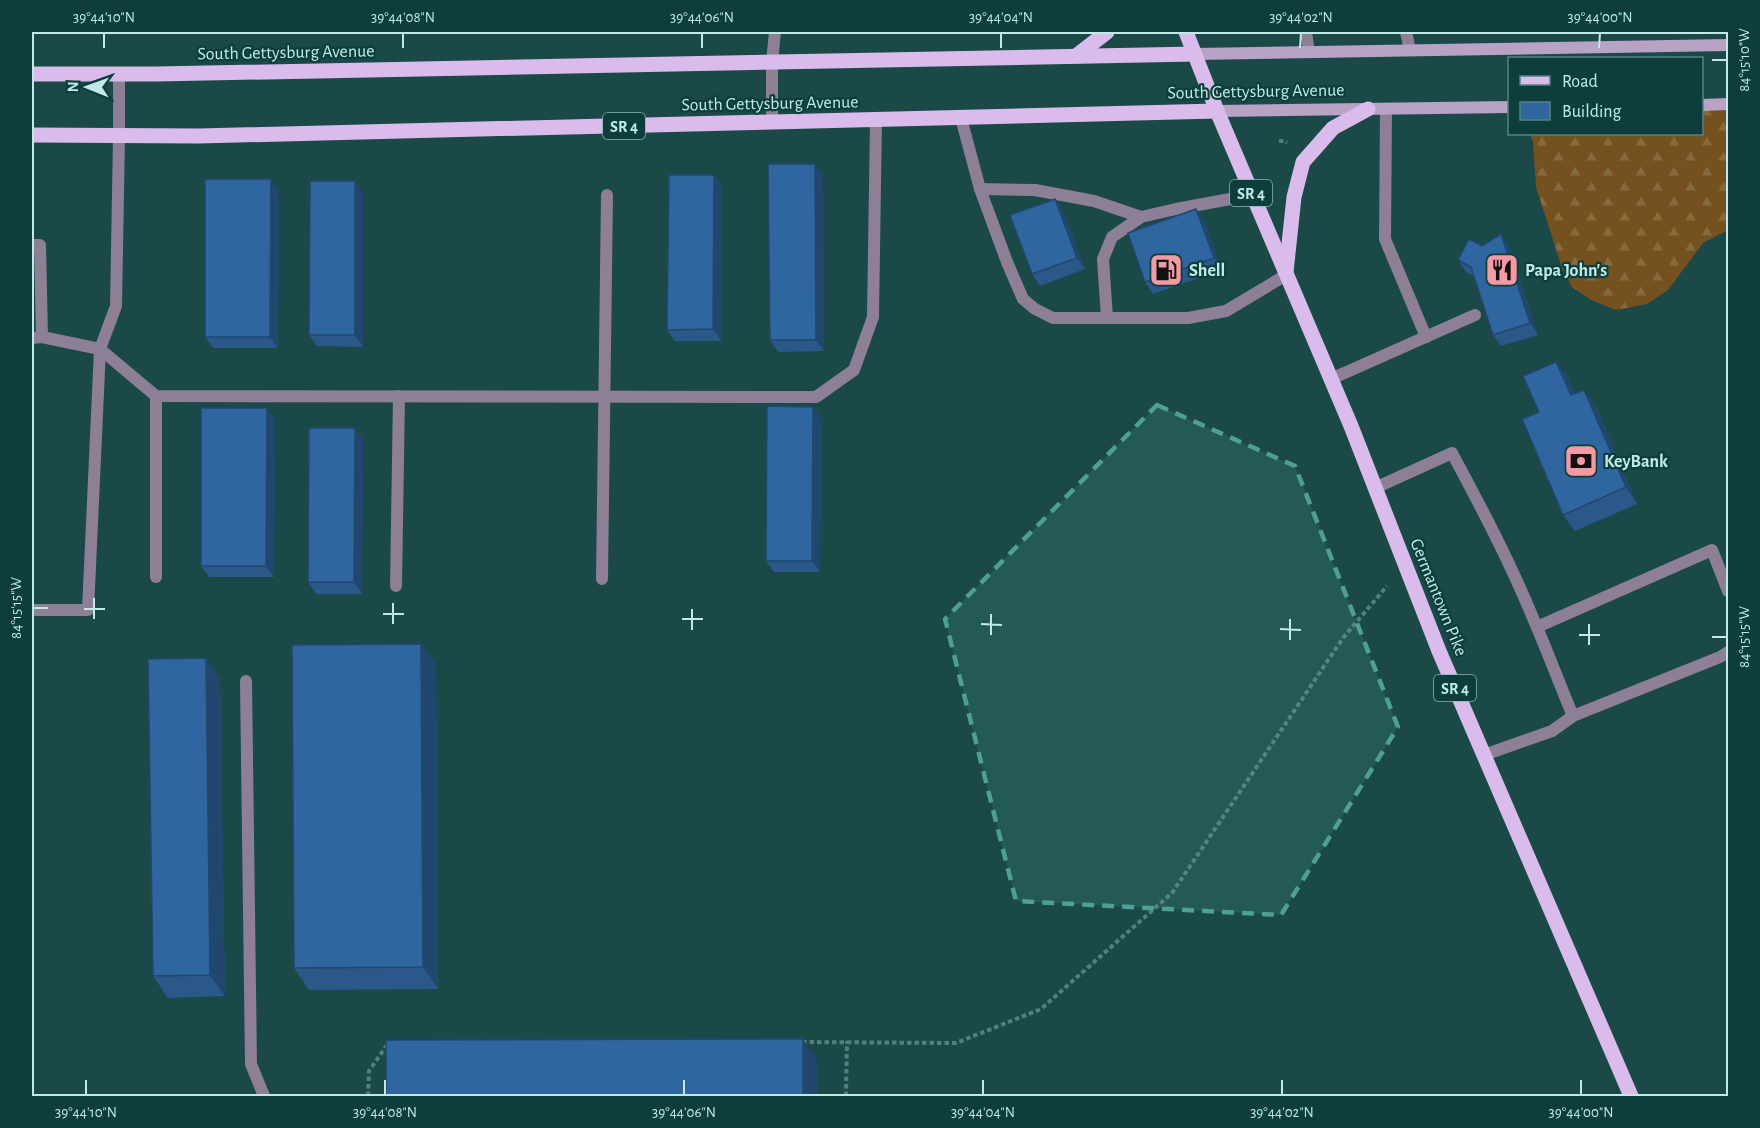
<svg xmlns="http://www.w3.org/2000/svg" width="1760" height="1128" font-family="'Alegreya Sans',sans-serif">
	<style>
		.forest { fill: url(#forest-firs) }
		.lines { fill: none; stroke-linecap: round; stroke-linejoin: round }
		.path { stroke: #53807d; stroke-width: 4; stroke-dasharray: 4.5 3; stroke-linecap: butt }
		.service { stroke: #8d7f96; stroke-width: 12 }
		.secondary { stroke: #b8a2c6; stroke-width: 12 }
		.primary { stroke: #d9bceb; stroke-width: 15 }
		.wall { fill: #295889 }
		.shaded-wall { fill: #22476f }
		.building { fill: #30669f; stroke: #22476f; stroke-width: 1.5 }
		.marked { fill: #4d9f98; fill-opacity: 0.2; stroke: #4d9f98; stroke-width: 4.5; stroke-dasharray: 12 8; stroke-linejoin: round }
		.ticks { fill: none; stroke: #c1eae7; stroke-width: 2 }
		.labels { text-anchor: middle; stroke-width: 4.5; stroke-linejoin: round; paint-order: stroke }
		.shield { fill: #0d3e3d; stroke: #8bb6b4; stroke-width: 1.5 }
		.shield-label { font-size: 16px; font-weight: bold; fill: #c1eae7 }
		.street-label { font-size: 18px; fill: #c1eae7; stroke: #0d3e3d }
		.poi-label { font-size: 18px; font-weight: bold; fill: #c1eae7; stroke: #0d3e3d; text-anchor: start }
		.neatline { fill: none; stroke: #c1eae7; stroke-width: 2 }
		.ticks-label { font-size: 15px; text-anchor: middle; fill: #c1eae7 }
	</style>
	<defs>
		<pattern id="forest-firs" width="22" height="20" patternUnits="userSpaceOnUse" patternTransform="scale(1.5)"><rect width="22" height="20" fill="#74511e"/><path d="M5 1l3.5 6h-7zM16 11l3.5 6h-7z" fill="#866a3f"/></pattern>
	</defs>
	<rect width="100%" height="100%" fill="#1a4947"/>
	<path class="forest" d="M1702,105H1728V230L1703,243L1668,290L1647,304L1616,310L1591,300L1572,287L1562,268L1536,187L1533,142L1530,134H1702Z"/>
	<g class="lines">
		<g class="path">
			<path d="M1279,141H1284L1287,143"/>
			<path d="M802,1042L956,1043L1041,1009L1172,893L1343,638L1387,586"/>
			<path d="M368,1096L369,1071L387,1045H389"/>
			<path d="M846,1096L847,1041"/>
		</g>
		<g class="service">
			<path d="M1306,32L1309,52"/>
			<path d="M1406,32L1410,50"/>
			<path d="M1386,109L1385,239L1426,337"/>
			<path d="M961,118L980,189L1007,262L1023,299L1035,309L1053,318H1188L1226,311L1286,275"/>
			<path d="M772,123V62L775,32"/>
			<path d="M980,189L1035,190L1094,201L1141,217"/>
			<path d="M32,245H40L42,337"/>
			<path d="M1107,318L1103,259L1112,237L1141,217L1176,209L1252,195"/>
			<path d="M32,338L42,337L100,349L156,396L816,397L854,370L873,317L876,120"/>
			<path d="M1331,379L1475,315"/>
			<path d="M1375,488L1452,453C1481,507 1510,562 1533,618C1547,650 1559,683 1573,716"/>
			<path d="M156,577V396"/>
			<path d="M602,579L607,195"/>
			<path d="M396,586L399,396"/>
			<path d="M32,610H88L100,349L116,306L119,137V74"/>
			<path d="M1537,627L1712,550L1728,591"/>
			<path d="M246,681L251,1064L264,1096"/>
			<path d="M1484,755L1552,731L1573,716L1720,657L1728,652"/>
		</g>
		<g class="secondary">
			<path d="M1195,54L1728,45"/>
			<path d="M1702,105L1728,104"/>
			<path d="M1217,111L1510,107"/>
		</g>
		<g class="primary">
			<path d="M1186,32L1217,111L1351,426L1439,651L1631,1096"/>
			<path d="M1076,56L1107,32"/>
			<path d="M32,74H157L1195,54"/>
			<path d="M32,135L199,136L1217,111"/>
			<path d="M1286,272L1294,197L1303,162L1333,128L1368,109"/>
		</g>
	</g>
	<g class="wall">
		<path d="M815,164L823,175L824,351L778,352L770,340Z"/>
		<path d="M714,175L722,187L721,341H675L667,330Z"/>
		<path d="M279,191L278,348H213L205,337Z"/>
		<path d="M363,192V347L317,346L309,335Z"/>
		<path d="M1055,199L1063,210L1085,269L1040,286L1032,274Z"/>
		<path d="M1204,220L1222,270L1153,294L1145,282Z"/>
		<path d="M1482,246H1509L1538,335L1501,346L1493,335L1474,276L1466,272L1458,260Z"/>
		<path d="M1568,378L1575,394L1596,406L1637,504L1575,531L1563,515Z"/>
		<path d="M821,418L820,572H774L766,561Z"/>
		<path d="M275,420L274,577H209L201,566Z"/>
		<path d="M363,439L362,594H316L308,582Z"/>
		<path d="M421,644L436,665L438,989L309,990L294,968Z"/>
		<path d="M206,658L220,679L225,996L168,998L153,976Z"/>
	</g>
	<g class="shaded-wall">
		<path d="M815,164L823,175L824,351L816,340Z"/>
		<path d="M714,175L722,187L721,341L713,329Z"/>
		<path d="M271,179L279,191L278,348L270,337Z"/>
		<path d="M355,181L363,192V347L355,335Z"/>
		<path d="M1055,199L1063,210L1085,269L1077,258Z"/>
		<path d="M1196,209L1204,220L1222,270L1214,258Z"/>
		<path d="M1501,234L1509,246L1538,335L1530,323Z"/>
		<path d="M1556,362L1568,378L1583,412L1571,395Z"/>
		<path d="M1584,390L1596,406L1637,504L1626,487Z"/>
		<path d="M813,407L821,418L820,572L812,561Z"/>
		<path d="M267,408L275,420L274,577L266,566Z"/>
		<path d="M355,428L363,439L362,594L354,582Z"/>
		<path d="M421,644L436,665L438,989L423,967Z"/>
		<path d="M206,658L220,679L225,996L210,975Z"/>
		<path d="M803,1039L817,1060L818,1096H803Z"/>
	</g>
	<g class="building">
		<path d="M768,164H815L816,340H770Z"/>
		<path d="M669,175H714L713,329L667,330Z"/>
		<path d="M205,179H271L270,337H205Z"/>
		<path d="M310,181H355V335H309Z"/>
		<path d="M1055,199L1077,258L1032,274L1010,215Z"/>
		<path d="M1196,209L1214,258L1145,282L1128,233Z"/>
		<path d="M1501,234L1530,323L1493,335L1471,267L1458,260L1469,239L1482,246Z"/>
		<path d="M1556,362L1571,395L1584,390L1626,487L1563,515L1522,419L1539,412L1523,376Z"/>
		<path d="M767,406L813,407L812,561H766Z"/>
		<path d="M201,408H267L266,566H201Z"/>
		<path d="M309,428H355L354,582H308Z"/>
		<path d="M421,644L423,967L294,968L292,645Z"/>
		<path d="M206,658L210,975L153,976L148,659Z"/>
		<path d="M803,1039V1096H386V1040Z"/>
	</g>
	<path class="marked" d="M1157,405L1295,466L1398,727L1281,915L1016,901L945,619Z"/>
	<path class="ticks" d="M104,48V33M403,48V33M702,48V33M1001,48V33M1300,48L1301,33M1599,48L1600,33M1712,60H1727M33,608H48M84,609H105M383,614H404M94,619V598M682,619H703M393,624V603M981,624L1002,625M1280,629L1301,630M692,630V609M991,635V614M1579,635H1600M1712,637H1727M1290,640V619M1589,645V624M86,1095V1080M385,1095V1080M684,1095V1080M983,1095V1080M1282,1095V1080M1581,1095V1080"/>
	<defs>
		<symbol id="fuel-square" viewBox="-11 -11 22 22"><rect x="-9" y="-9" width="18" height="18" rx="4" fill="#f49aa4" stroke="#0d3e3d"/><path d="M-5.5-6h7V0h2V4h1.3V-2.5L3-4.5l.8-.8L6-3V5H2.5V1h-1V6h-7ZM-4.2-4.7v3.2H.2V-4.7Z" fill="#111"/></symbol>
		<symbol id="restaurant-square" viewBox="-11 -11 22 22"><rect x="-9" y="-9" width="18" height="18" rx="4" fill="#f49aa4" stroke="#0d3e3d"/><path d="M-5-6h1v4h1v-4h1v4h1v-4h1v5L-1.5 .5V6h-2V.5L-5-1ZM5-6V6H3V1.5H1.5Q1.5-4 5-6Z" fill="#111"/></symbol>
		<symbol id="bank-square" viewBox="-11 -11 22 22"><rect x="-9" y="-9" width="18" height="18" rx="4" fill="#f49aa4" stroke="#0d3e3d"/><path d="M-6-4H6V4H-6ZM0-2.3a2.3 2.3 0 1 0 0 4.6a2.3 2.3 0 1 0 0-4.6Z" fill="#111"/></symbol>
	</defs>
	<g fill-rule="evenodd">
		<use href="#fuel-square" x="1147" y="251" width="38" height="38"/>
		<use href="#restaurant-square" x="1483" y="251" width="38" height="38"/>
		<use href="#bank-square" x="1562" y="442" width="38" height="38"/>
	</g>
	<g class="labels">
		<g class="shield">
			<rect x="603" y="113" width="42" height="26" rx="4.5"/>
			<rect x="1230" y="180" width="42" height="26" rx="4.5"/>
			<rect x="1434" y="675" width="42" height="26" rx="4.5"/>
		</g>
		<g class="shield-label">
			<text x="624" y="132">SR 4</text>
			<text x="1251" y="199">SR 4</text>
			<text x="1455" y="694">SR 4</text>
		</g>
		<g class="street-label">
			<text transform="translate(286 52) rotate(-1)" y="6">South Gettysburg Avenue</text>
			<text transform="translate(1256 91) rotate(-1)" y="6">South Gettysburg Avenue</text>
			<text transform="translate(770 103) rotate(-1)" y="6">South Gettysburg Avenue</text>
			<text transform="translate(1439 597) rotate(68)" y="6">Germantown Pike</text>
		</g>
		<g class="poi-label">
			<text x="1189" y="276">Shell</text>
			<text x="1525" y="276">Papa John's</text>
			<text x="1604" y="467">KeyBank</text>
		</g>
	</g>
	<rect width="1760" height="1128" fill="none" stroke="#0d3e3d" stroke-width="66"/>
	<rect x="1508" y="57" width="195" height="78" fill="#0d3e3d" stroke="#558381" stroke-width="1.5"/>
	<rect x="1520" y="76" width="30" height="9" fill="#d9bceb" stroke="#558381" stroke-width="1.5"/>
	<text x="1562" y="87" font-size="18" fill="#c1eae7">Road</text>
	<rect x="1520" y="102" width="30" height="18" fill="#30669f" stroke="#558381" stroke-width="1.5"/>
	<text x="1562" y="117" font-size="18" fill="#c1eae7">Building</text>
	<g transform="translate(87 87) rotate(271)" stroke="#0d3e3d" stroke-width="4.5" paint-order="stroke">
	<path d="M0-4.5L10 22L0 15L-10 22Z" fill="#c1eae7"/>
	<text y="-9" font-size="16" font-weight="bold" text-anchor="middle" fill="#c1eae7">N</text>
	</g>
	<rect x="33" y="33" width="1694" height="1062" class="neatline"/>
	<g class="ticks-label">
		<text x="104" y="22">39°44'10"N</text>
		<text x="403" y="22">39°44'08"N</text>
		<text x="702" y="22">39°44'06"N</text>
		<text x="1001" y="22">39°44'04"N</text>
		<text x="1301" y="22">39°44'02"N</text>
		<text x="1600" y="22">39°44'00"N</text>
		<text transform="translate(1744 60) rotate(-90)" y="5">84°15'10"W</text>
		<text transform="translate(16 608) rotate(-90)" y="5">84°15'15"W</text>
		<text transform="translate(1744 637) rotate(-90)" y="5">84°15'15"W</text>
		<text x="86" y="1117">39°44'10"N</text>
		<text x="385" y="1117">39°44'08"N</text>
		<text x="684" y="1117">39°44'06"N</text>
		<text x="983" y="1117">39°44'04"N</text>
		<text x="1282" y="1117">39°44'02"N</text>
		<text x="1581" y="1117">39°44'00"N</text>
	</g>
</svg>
